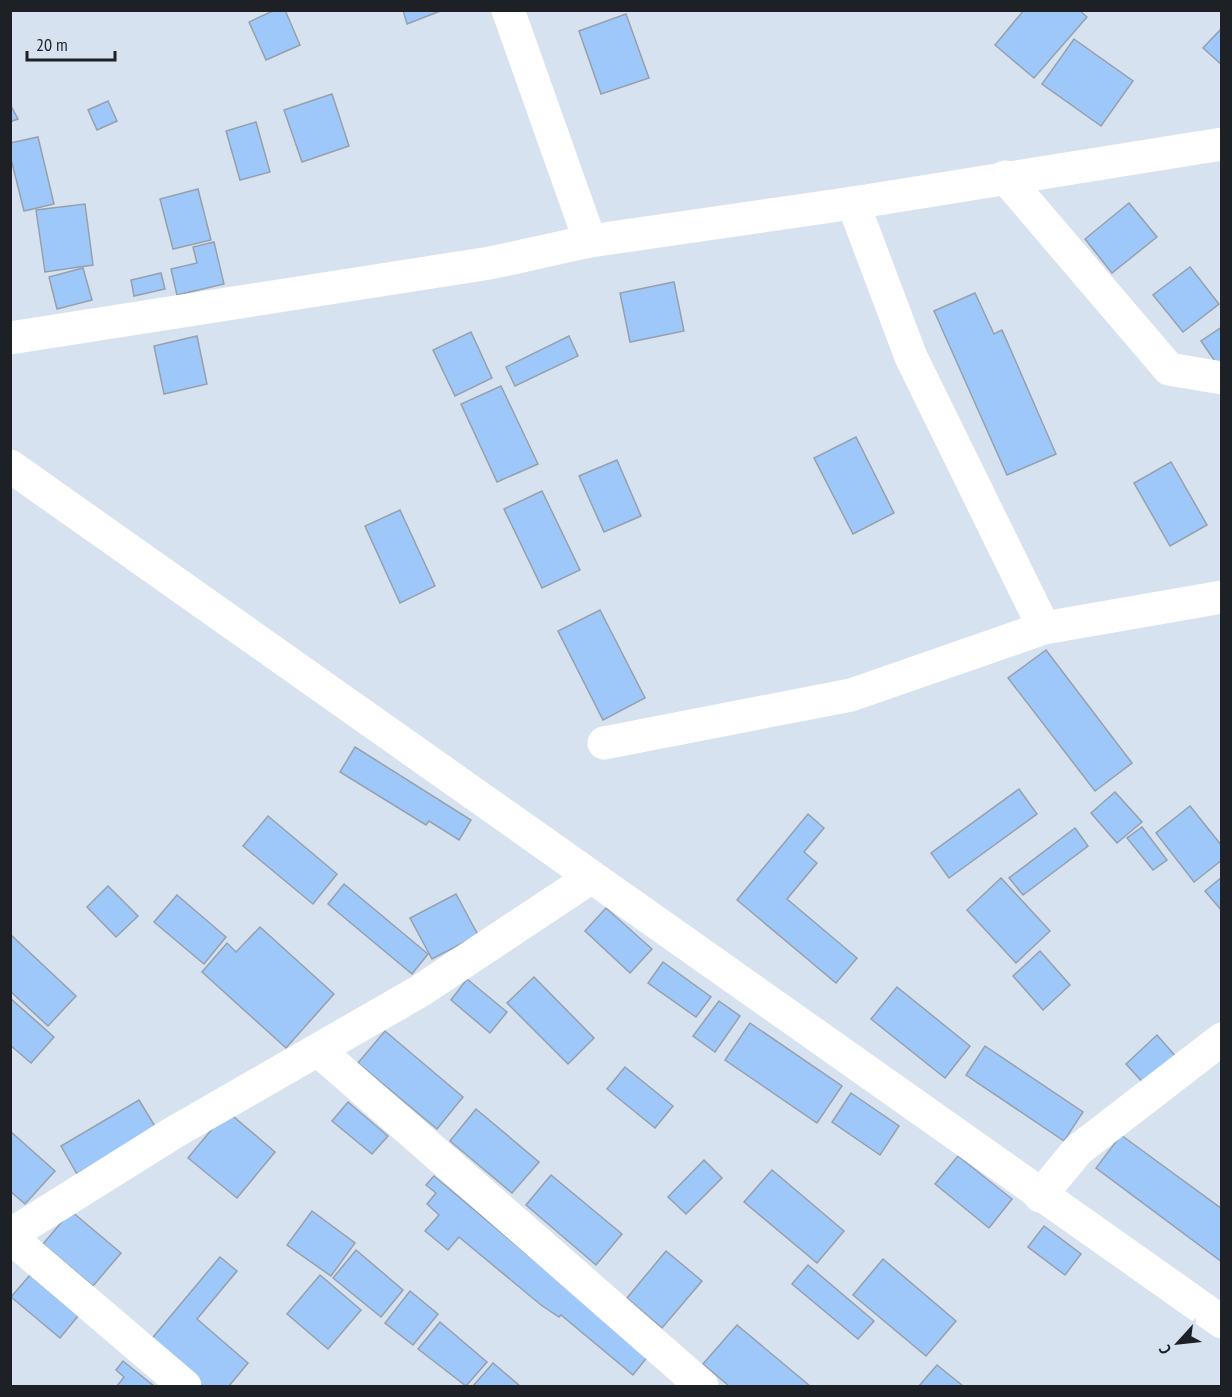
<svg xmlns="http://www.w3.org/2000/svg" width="1232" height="1397" font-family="'PT Sans Narrow',sans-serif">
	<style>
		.building { fill: #9fc8fa; stroke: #96a0ad; stroke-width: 1.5 }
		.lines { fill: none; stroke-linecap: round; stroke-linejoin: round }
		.minor { stroke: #fff; stroke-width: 33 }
		.tertiary { stroke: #fff; stroke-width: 33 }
	</style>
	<rect width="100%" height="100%" fill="#d7e2f0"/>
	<g class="building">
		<path d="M275,10H285L300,45L266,60L249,22Z"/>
		<path d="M403,10H443L407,24Z"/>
		<path d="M1024,10H1079L1087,17L1034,78L995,45Z"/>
		<path d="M626,14L649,78L601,94L579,31Z"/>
		<path d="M1222,28V65L1203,48Z"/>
		<path d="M1074,39L1133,81L1101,126L1042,84Z"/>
		<path d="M332,94L349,146L302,162L284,110Z"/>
		<path d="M108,101L117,121L97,130L88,110Z"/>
		<path d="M10,104L18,119L10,122Z"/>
		<path d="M256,122L270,172L240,180L226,131Z"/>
		<path d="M38,137L54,204L24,211L10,155V143Z"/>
		<path d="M198,189L211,240L173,249L160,199Z"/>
		<path d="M1129,203L1157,237L1112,273L1085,239Z"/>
		<path d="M85,204L93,265L45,272L36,210Z"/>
		<path d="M214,242L224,284L177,295L171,269L197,263L193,247Z"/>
		<path d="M1190,267L1219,304L1183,332L1153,295Z"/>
		<path d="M83,268L92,300L57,309L49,277Z"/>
		<path d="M161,273L165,289L134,296L131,280Z"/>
		<path d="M674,282L684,331L630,342L620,293Z"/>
		<path d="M975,293L994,334L1002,330L1056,454L1007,475L934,311Z"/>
		<path d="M1222,327V365L1219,367L1201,341Z"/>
		<path d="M471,332L492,378L455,396L433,350Z"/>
		<path d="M197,336L207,384L164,394L154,346Z"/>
		<path d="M569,336L578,356L515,386L506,367Z"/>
		<path d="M501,386L538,464L497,482L461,404Z"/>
		<path d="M856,437L894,513L853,534L814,458Z"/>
		<path d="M617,460L641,516L604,532L579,476Z"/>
		<path d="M1171,462L1207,525L1170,546L1134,483Z"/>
		<path d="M542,491L580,570L542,588L504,509Z"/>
		<path d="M400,510L435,586L400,603L365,526Z"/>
		<path d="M600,610L645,698L603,720L558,631Z"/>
		<path d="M1046,650L1132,763L1095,791L1008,678Z"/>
		<path d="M355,747L471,820L459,840L429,821L426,825L340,772Z"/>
		<path d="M1019,789L1037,814L949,878L931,853Z"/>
		<path d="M1115,792L1142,822L1117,843L1091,813Z"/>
		<path d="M1190,806L1222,846V860L1194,882L1156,833Z"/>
		<path d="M808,814L824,828L804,852L817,863L787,899L857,958L836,983L737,900Z"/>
		<path d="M268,816L337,874L313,904L243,846Z"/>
		<path d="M1142,827L1167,860L1153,870L1127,838Z"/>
		<path d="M1075,828L1088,846L1023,895L1009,878Z"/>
		<path d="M1222,877V911L1205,891Z"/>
		<path d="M1001,878L1050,931L1016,963L967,910Z"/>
		<path d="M344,884L428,954L412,974L328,904Z"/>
		<path d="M108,886L138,916L116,937L87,907Z"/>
		<path d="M456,894L478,935L432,959L410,918Z"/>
		<path d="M177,895L226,937L204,964L154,922Z"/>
		<path d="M606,908L652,949L630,973L585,931Z"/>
		<path d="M260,927L334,994L286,1048L202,972L227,943L236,952Z"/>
		<path d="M10,934L76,996L48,1026L10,991Z"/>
		<path d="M1040,951L1070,985L1043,1010L1013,976Z"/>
		<path d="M663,962L711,997L696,1017L648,983Z"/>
		<path d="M534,977L594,1038L568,1064L507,1003Z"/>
		<path d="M467,979L507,1012L490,1033L451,1000Z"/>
		<path d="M897,987L970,1046L945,1078L871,1019Z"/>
		<path d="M10,998L54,1037L31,1063L10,1045Z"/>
		<path d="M719,1001L740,1016L715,1052L693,1036Z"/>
		<path d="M750,1023L842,1086L817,1123L725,1060Z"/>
		<path d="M385,1031L463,1097L437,1129L358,1063Z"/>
		<path d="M1157,1035L1177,1058L1146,1086L1126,1064Z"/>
		<path d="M985,1046L1083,1112L1064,1141L966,1075Z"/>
		<path d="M625,1067L673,1106L655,1128L607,1089Z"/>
		<path d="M851,1093L899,1126L880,1155L832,1122Z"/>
		<path d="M139,1100L156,1128L77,1174L61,1146Z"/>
		<path d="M348,1102L388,1136L372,1154L332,1121Z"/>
		<path d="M476,1109L539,1162L512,1193L450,1141Z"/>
		<path d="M227,1111L275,1152L237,1198L188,1158Z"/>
		<path d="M10,1131L55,1171L25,1204L10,1191Z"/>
		<path d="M1121,1135L1222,1209V1262L1096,1168Z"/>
		<path d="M958,1156L1012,1199L989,1228L935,1184Z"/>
		<path d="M704,1160L722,1178L686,1214L668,1197Z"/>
		<path d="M772,1170L844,1231L817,1263L744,1202Z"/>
		<path d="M551,1175L622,1234L596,1265L526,1205Z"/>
		<path d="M434,1176L648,1356L633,1375L561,1315L559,1317L541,1305L459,1237L448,1250L425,1231L439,1215L427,1204L436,1193L426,1185Z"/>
		<path d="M71,1211L121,1253L93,1286L43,1244Z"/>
		<path d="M312,1211L355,1243L331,1276L287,1245Z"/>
		<path d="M1044,1226L1081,1254L1065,1275L1028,1247Z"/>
		<path d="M356,1250L403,1290L381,1317L333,1278Z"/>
		<path d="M666,1251L702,1281L662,1328L627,1298Z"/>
		<path d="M220,1257L237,1271L197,1319L248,1363L229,1386H203L149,1342Z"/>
		<path d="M883,1259L956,1321L926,1356L853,1295Z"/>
		<path d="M808,1265L874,1321L858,1339L792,1284Z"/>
		<path d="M30,1275L78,1316L60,1338L11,1297Z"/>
		<path d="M320,1275L361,1310L328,1349L287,1314Z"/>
		<path d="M410,1291L438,1314L413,1345L385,1323Z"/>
		<path d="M440,1322L487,1362L466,1386L418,1349Z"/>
		<path d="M737,1325L810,1386H729L703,1364Z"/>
		<path d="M123,1361L154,1386H117L124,1377L116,1370Z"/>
		<path d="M493,1363L520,1386H473Z"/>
		<path d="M937,1365L963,1386H919Z"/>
	</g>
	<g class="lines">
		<g class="minor">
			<path d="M508,10L590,241"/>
			<path d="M1005,177L1169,369L1222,378"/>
			<path d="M853,203L911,357L1044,628"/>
			<path d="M10,338L490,263L590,241L853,203L1222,144"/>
			<path d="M604,743L851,695L1044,628L1222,597"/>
			<path d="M318,1050L702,1386"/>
			<path d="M1040,1196L1078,1150L1222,1039"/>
			<path d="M10,1235L173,1133L420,991L590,878"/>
			<path d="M10,1237L185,1386"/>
		</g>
		<path class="tertiary" d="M10,466L1222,1322"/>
	</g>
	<rect width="1232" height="1397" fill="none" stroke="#1d2126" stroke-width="24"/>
	<g transform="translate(1178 1343) rotate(243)" stroke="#d7e2f0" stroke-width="4.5" paint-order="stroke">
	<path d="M0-4.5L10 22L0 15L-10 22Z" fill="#1d2126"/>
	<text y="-9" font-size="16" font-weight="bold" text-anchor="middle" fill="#1d2126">С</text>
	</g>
	<path d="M27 51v9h88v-9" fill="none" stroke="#1d2126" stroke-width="3"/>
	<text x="36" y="51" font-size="18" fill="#1d2126" stroke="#d7e2f0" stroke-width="4.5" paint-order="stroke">20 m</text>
</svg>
